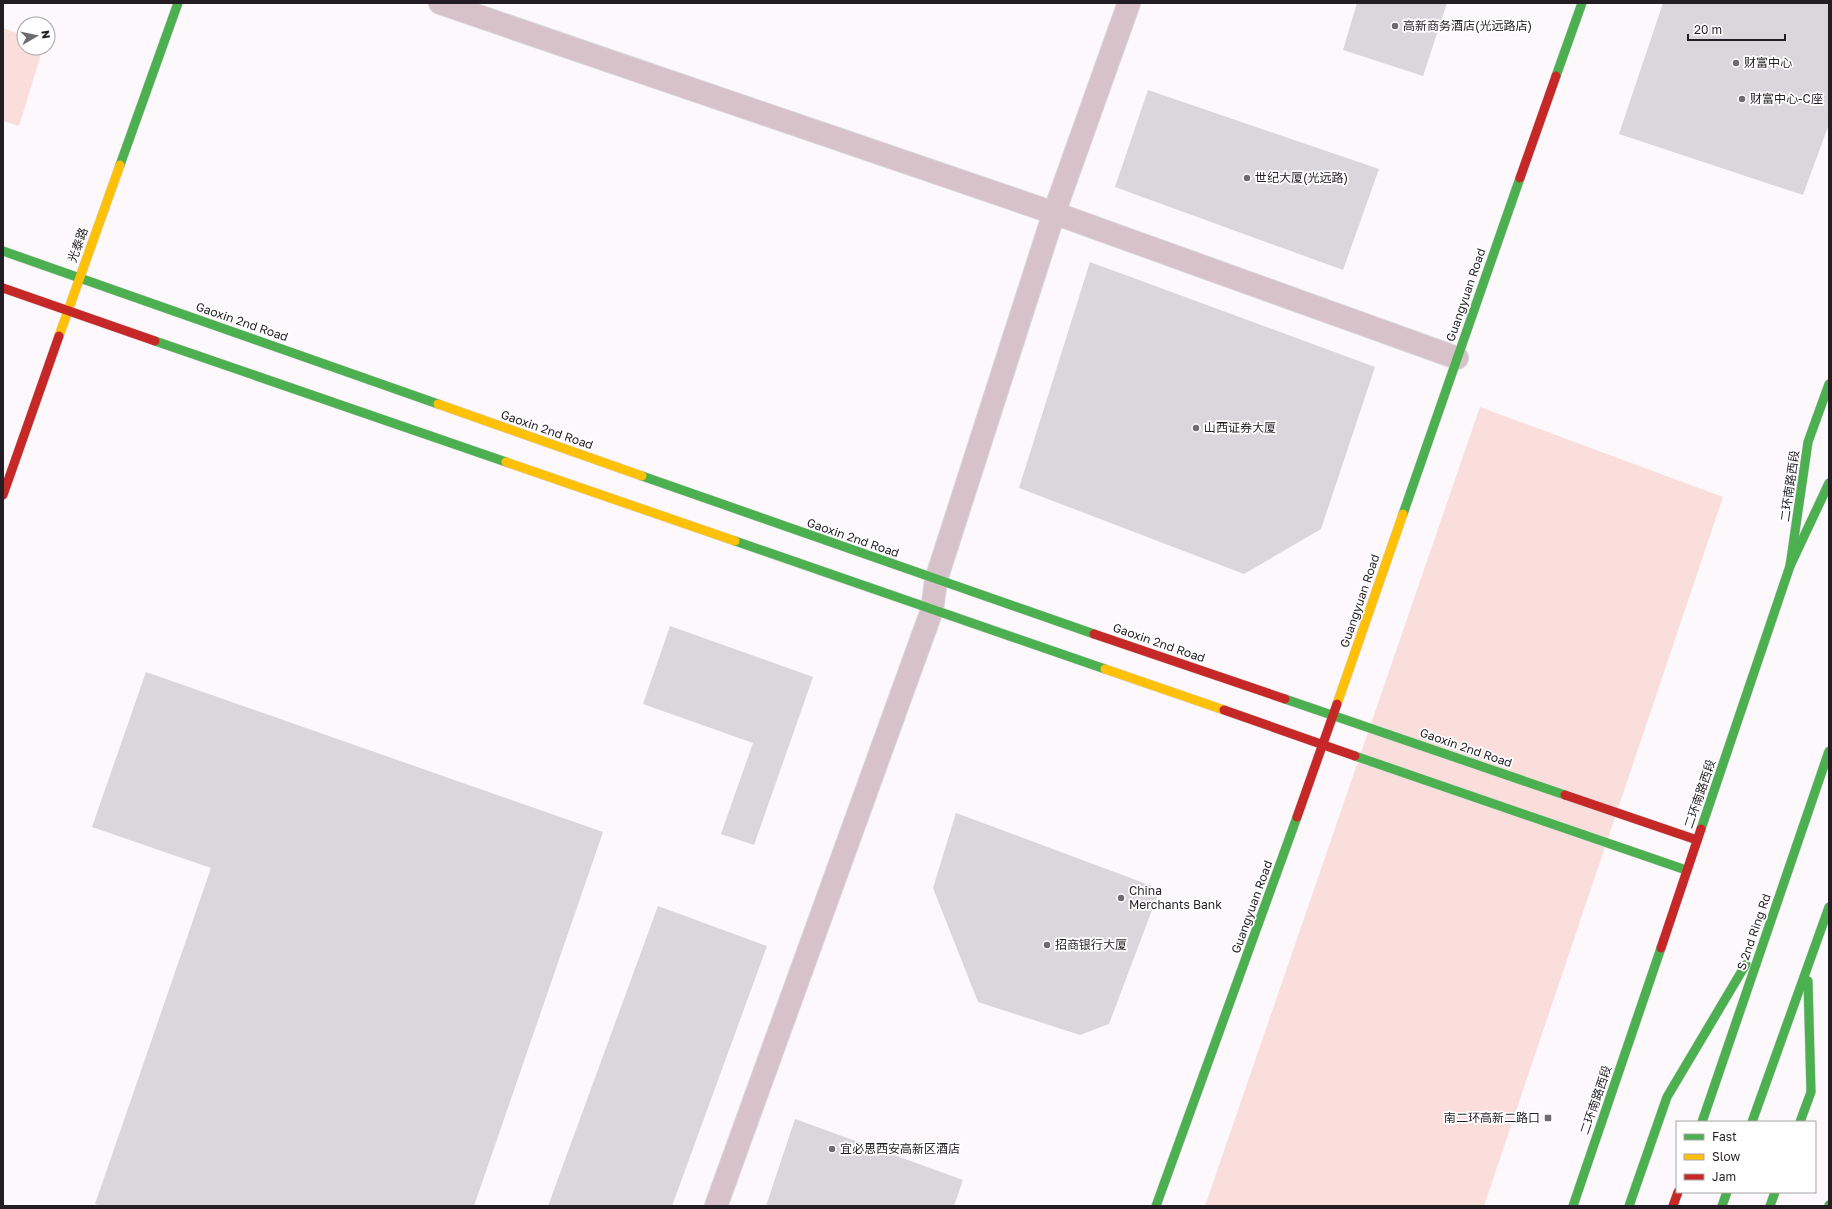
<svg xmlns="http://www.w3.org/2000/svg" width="1832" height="1209" font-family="'Golos Text','Noto Sans SC',sans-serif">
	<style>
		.green { fill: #f9dedc }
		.building { fill: #d9d7dc }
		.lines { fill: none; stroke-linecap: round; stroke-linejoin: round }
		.street-casing { stroke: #d8d6d8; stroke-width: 24 }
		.fast-casing { stroke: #d8d6d8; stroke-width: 10 }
		.slow-casing { stroke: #d8d6d8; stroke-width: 10 }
		.jam-casing { stroke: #d8d6d8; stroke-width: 10 }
		.street { stroke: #d7c2c9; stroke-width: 22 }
		.fast { stroke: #4caf50; stroke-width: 9 }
		.slow { stroke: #ffc107; stroke-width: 9 }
		.jam { stroke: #c62828; stroke-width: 9 }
		.fast-bridge-casing { stroke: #d8d6d8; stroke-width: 10; stroke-linecap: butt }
		.fast-bridge { stroke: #4caf50; stroke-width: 9 }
		.poi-dot { fill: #6f6a6f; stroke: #fff; stroke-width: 1.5 }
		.labels { text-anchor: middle; stroke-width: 3.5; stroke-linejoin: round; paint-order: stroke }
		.poi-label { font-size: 12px; fill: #231e23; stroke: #fff; text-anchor: start }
		.street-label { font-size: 12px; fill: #231e23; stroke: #fff }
	</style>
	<rect width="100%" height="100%" fill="#fcf8fc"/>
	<g class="green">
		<path d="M3,28L24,36V48H43L19,126L3,121Z"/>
		<path d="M1480,407L1723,497L1484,1206H1205Z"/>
	</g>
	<g class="building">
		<path d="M1357,3H1447L1423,76L1343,50Z"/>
		<path d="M1663,3H1829V124L1803,195L1619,134Z"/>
		<path d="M1148,90L1379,169L1343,270L1115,187Z"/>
		<path d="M1090,262L1375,367L1321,529L1244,574L1019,488Z"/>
		<path d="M670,626L813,677L754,845L721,834L753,743L643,704Z"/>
		<path d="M146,672L603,832L474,1206H101L95,1204L211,868L92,827Z"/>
		<path d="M956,813L1160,889L1109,1024L1080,1035L978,1002L933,888Z"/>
		<path d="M658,906L767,946L672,1206H548Z"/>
		<path d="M795,1119L963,1180L954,1206H766Z"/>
	</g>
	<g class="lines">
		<defs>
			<g id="street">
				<path d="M440,3L1054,213L1457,358"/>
				<path d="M716,1206L932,610L936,580L1054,213L1129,3"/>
			</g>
			<g id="fast">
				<path d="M1556,76L1582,3"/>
				<path d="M120,165L178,3"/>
				<path d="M3,251L438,404"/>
				<path d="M155,341L506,462"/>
				<path d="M642,476L1094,634"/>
				<path d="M1403,514L1520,178"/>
				<path d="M735,541L1105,669"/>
				<path d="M1790,566L1829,483"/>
				<path d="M1285,699L1565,795"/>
				<path d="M1355,756L1686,870"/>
				<path d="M1701,829L1790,566L1808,442L1829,384"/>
				<path d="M1752,1122L1829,907"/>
				<path d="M1800,1122L1811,1092L1808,981"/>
				<path d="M1829,1205V1206"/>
				<path d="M1156,1206L1297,817"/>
				<path d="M1573,1206L1661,948"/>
				<path d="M1722,1206L1727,1192"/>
				<path d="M1770,1206L1775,1192"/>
			</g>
			<g id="slow">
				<path d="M59,336L120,165"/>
				<path d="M438,404L642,476"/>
				<path d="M506,462L735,541"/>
				<path d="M1105,669L1224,710"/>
				<path d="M1337,704L1403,514"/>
			</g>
			<g id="jam">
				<path d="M1520,178L1556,76"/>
				<path d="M3,288L155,341"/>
				<path d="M3,495L59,336"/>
				<path d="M1094,634L1285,699"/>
				<path d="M1224,710L1355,756"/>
				<path d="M1565,795L1697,840"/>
				<path d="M1297,817L1337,704"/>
				<path d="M1661,948L1701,829"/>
				<path d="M1673,1206L1678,1192"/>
			</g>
		</defs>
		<use href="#street" class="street-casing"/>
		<use href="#fast" class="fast-casing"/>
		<use href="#slow" class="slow-casing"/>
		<use href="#jam" class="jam-casing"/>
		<use href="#street" class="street"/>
		<use href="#fast" class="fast"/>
		<use href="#slow" class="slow"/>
		<use href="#jam" class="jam"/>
		<defs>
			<g id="fast-bridge">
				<path d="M1702,1122L1829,751"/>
				<path d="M1629,1206L1667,1097L1746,964"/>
			</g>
		</defs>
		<use href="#fast-bridge" class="fast-bridge-casing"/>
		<use href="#fast-bridge" class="fast-bridge"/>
	</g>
	<g class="poi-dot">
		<circle cx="1395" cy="26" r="4"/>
		<circle cx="1736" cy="63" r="4"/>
		<circle cx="1742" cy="99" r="4"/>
		<circle cx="1247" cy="178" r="4"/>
		<circle cx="1196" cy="428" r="4"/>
		<circle cx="1121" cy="898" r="4"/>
		<circle cx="1047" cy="945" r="4"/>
		<rect x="1544" y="1114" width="8" height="8" rx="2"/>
		<circle cx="832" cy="1149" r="4"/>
	</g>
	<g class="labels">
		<g class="poi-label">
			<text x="1403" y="30">高新商务酒店(光远路店)</text>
			<text x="1744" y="67">财富中心</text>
			<text x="1750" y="103">财富中心-C座</text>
			<text x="1255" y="182">世纪大厦(光远路)</text>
			<text x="1204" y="432">山西证券大厦</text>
			<text x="1129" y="895">China<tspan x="1129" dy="14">Merchants Bank</tspan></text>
			<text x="1055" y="949">招商银行大厦</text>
			<text x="1540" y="1122" text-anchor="end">南二环高新二路口</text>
			<text x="840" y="1153">宜必思西安高新区酒店</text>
		</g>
		<g class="street-label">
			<text transform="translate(78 245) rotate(-70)" y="4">光泰路</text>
			<text transform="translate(1466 295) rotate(-71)" y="4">Guangyuan Road</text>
			<text transform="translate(242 322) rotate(19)" y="4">Gaoxin 2nd Road</text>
			<text transform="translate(547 430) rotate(19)" y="4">Gaoxin 2nd Road</text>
			<text transform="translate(1790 486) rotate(-82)" y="4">二环南路西段</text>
			<text transform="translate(853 538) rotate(19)" y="4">Gaoxin 2nd Road</text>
			<text transform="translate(1360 601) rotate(-71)" y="4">Guangyuan Road</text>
			<text transform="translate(1159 643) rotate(19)" y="4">Gaoxin 2nd Road</text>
			<text transform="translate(1466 748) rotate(19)" y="4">Gaoxin 2nd Road</text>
			<text transform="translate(1700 794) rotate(-71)" y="4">二环南路西段</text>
			<text transform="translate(1252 907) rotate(-70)" y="4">Guangyuan Road</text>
			<text transform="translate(1754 932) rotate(-71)" y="4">S 2nd Ring Rd</text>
			<text transform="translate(1596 1100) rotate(-71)" y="4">二环南路西段</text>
		</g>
	</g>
	<rect width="1832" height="1209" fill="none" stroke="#231e23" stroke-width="8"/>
	<rect x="1676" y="1121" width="140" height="72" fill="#ffffff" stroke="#a7a5a7"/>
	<rect x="1684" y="1134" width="20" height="6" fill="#4caf50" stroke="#a7a5a7"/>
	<text x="1712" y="1141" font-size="12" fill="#231e23">Fast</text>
	<rect x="1684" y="1154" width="20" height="6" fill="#ffc107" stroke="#a7a5a7"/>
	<text x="1712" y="1161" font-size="12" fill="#231e23">Slow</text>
	<rect x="1684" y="1174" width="20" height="6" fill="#c62828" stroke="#a7a5a7"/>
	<text x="1712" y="1181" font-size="12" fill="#231e23">Jam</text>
	<g transform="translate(36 36) rotate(81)"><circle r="19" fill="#ffffff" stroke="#a7a5a7"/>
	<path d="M0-3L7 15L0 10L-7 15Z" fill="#6f6a6f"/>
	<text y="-6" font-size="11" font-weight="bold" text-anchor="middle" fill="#231e23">N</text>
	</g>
	<path d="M1688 34v6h97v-6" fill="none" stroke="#231e23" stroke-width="2"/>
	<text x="1694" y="34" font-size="12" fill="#231e23" stroke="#ffffff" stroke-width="3" paint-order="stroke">20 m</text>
</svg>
